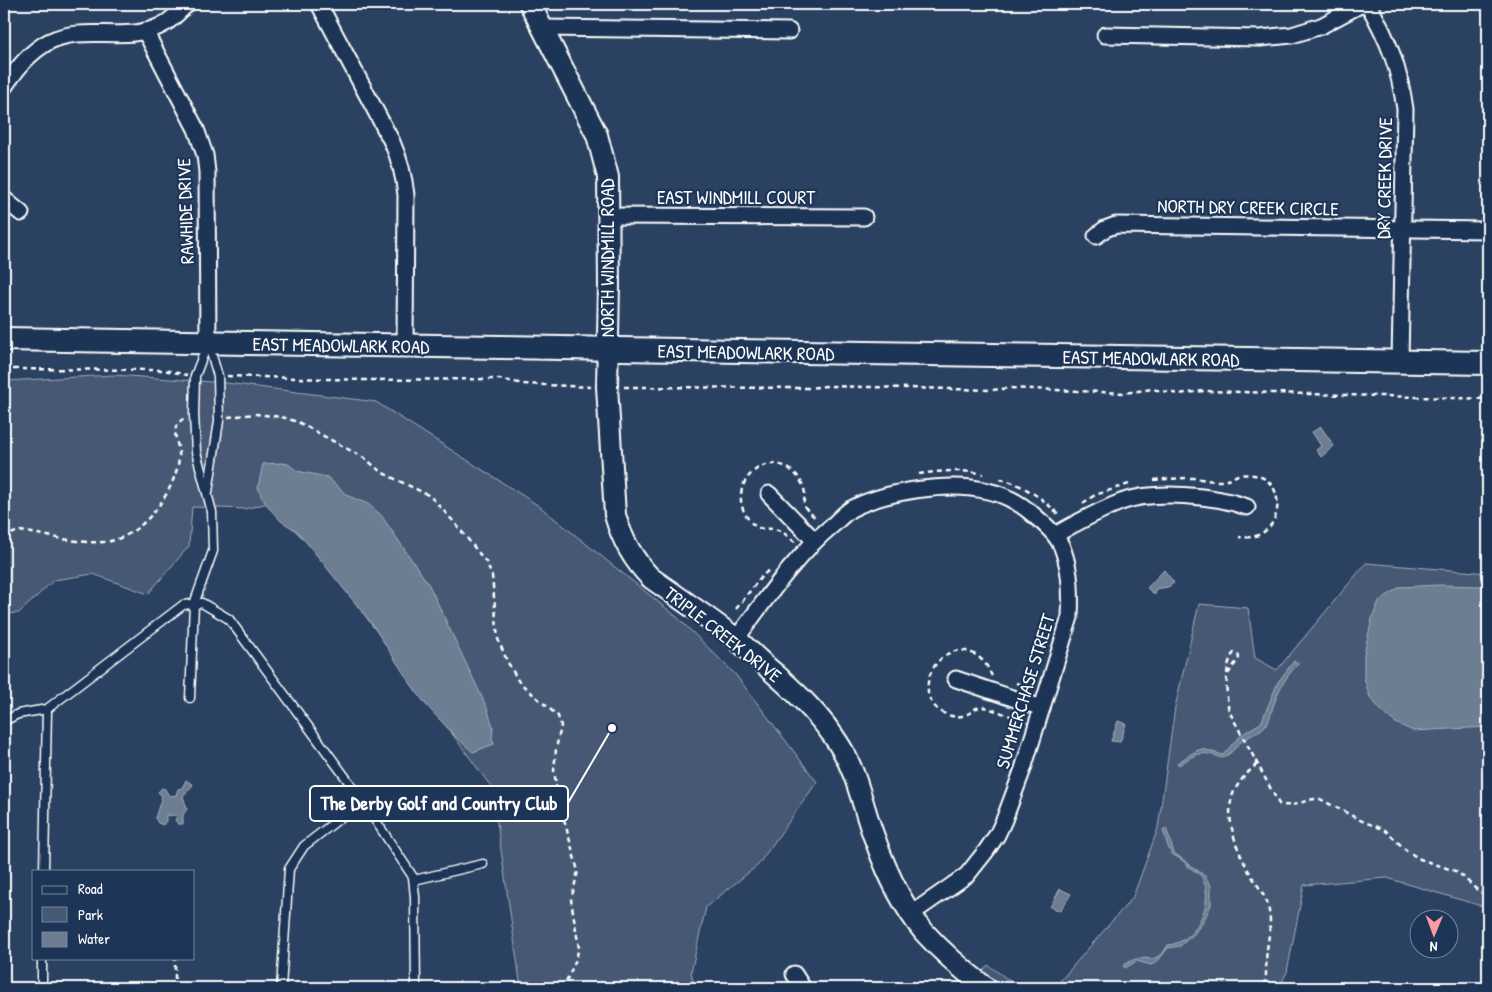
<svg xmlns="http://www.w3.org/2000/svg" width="1492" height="992" font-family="'Patrick Hand',sans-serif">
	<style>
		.green { fill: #465975; stroke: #a2acba }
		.water { fill: #6d7d92; stroke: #a7b1be }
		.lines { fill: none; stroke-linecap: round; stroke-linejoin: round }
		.service-casing { stroke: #fff; stroke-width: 11 }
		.minor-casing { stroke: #fff; stroke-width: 19 }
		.tertiary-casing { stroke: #fff; stroke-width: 24 }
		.secondary-casing { stroke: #fff; stroke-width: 26 }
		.path { stroke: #fff; stroke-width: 2.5; stroke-dasharray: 5 4; stroke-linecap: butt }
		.service { stroke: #1d3557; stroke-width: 8 }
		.minor { stroke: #1d3557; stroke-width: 15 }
		.tertiary { stroke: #1d3557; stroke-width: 20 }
		.secondary { stroke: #1d3557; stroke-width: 22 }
		.labels { text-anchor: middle; stroke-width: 4.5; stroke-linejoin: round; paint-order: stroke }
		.street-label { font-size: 19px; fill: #fff; stroke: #1d3557 }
		.leader { fill: none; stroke: #fff; stroke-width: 2 }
		.callout-dot { fill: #fff; stroke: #1d3557; stroke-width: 2 }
		.callout { fill: #1d3557; stroke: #fff; stroke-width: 2 }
		.callout-label { font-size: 20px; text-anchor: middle; font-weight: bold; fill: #fff }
	</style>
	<rect width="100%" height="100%" fill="#2a4161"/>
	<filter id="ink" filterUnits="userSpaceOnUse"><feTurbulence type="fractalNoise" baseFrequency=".02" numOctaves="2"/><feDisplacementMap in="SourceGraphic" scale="10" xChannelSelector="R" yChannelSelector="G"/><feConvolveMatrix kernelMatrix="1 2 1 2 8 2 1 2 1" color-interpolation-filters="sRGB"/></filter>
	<g filter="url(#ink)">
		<g class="green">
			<path d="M114,375L226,383L376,402L539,506L677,617L735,674L817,782L758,865L706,907L691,972L695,988H521L492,788L324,560L268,503L245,509L192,507L189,546L148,594L93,574L54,580L19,613L4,614V381Z"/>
			<path d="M1366,563L1488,573V906L1478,905L1387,878L1304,885L1287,972L1279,988H1054L1133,897L1158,828L1175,707L1199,604L1248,608L1255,658L1277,670Z"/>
			<path d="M988,965L1020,988H969Z"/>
		</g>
		<g class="water">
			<path d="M1321,427L1334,446L1321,457L1316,450L1321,446L1312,432Z"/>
			<path d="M281,463L288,464L297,471L327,477L348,496L368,504L381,515L429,585L487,708L493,727L492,738L494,744L473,752L456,737L427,706L410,683L372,624L298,532L281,521L270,509L262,498L258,487L263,464Z"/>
			<path d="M1164,570L1174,583L1168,587L1156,589L1155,595L1147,588Z"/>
			<path d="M1439,585L1482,586L1488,588V727L1413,731L1396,723L1383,713L1370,697L1364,678V654L1372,619L1379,601L1400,587Z"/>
			<path d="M1294,661L1299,663C1288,674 1280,686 1275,701C1272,708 1271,718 1267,723C1262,732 1250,735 1242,741C1234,748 1233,753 1222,758C1201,750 1197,753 1179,765L1177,763L1196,751L1202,749L1223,755L1237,739L1247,731L1261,723L1278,682Z"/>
			<path d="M1118,721L1126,724L1120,742L1111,741Z"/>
			<path d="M186,780L193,785L183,796L187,809L183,815V824H178L175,820L177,816L173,815L169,816L168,814L166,815V821L163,825L158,823L155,818L162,796L158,792L162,788L165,789L167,793L171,796L176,795L178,789L182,788Z"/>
			<path d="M1166,828L1174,853L1205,876L1211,886V905L1204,920L1194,934L1180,946L1168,948L1157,962L1151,965L1137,961L1125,968L1123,966C1134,958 1140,957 1153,959L1162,954L1168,945C1180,944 1190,936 1196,927C1206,912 1211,892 1201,876C1196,870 1188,868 1184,862C1180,857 1174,857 1171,853C1167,847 1166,837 1163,831Z"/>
			<path d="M1060,889L1071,894L1060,911L1050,907Z"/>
		</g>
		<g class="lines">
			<defs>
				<g id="service">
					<path d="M208,492L219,421L218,376L209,346"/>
					<path d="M190,698L194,604L213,551L212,512L196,452L194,415L195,376L207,345"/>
					<path d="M4,721L18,714L47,709L183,605L202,603L229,619L360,797L413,877L415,897L416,988"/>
					<path d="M44,871L47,709"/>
					<path d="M414,880L483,864"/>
					<path d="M42,988V958"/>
					<path d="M281,988L289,869L304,846L362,801"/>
				</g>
				<g id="minor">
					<path d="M319,4L392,142C400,160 404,176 406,195L405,346"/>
					<path d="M1368,4C1389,41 1399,67 1405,109L1400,361"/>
					<path d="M542,28L789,31"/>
					<path d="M145,31L196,129L205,155L207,172L208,343"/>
					<path d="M1105,35L1260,38L1292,35L1321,26L1362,4"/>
					<path d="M4,87C17,69 29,52 50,41C86,24 129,44 164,24C173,19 180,11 187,4"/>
					<path d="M4,199L21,213"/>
					<path d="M609,216L864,217"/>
					<path d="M1096,236L1105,229L1116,225L1488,230"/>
					<path d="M769,494L814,540"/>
					<path d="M1055,535C1076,523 1098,511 1121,502C1154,490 1214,495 1247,507"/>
					<path d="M736,639C765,600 796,555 834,524C839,519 845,513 851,509C886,491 950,481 988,491C1007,495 1023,505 1037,518C1047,526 1059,537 1063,550C1071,572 1071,595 1070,617L1023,769L1004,820L997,835L986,851L967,875L911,914"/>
					<path d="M956,679L1042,708"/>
					<path d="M794,974L803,988"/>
				</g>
				<path id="tertiary" d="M530,4L597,135L608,177L609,285L607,387L615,515C622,540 633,560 651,578C679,598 708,617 735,638C748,649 761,662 774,673C798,694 821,716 838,743C858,773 863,810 876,842C887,873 903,906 924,932C943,953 964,971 986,988"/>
				<path id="secondary" d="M4,339L1488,363"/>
			</defs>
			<use href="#service" class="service-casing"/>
			<use href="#minor" class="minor-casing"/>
			<use href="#tertiary" class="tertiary-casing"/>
			<use href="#secondary" class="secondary-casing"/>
			<g class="path">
				<path d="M4,369L164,370L187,375"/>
				<path d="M227,376L363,380L499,379L524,384L591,387"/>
				<path d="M624,387L809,388L826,386L992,390L1010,388L1124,393L1152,389L1178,394L1204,391L1488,399"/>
				<path d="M228,417L256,414L282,417L298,422L366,459L381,472L430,496L455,523L486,562L492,576L498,639L507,661L519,682L558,716L561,726L556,749L554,771L558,797L578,871L571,900L579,948L575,962L563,988"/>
				<path d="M919,474C940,471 962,469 983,474"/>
				<path d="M1000,479C1023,484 1044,499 1060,516"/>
				<path d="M1154,480C1166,479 1180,478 1193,478C1203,479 1217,483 1227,480C1231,480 1234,476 1238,475C1244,474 1255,474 1261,477C1289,488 1281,543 1239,537"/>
				<path d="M1083,503L1095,495L1129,484"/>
				<path d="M4,539L13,533L20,531C47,535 76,544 104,542C141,539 174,494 179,459C181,445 166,427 185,418"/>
				<path d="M795,542C790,539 785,533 780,531C768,525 761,535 749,520C723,486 765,448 792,471C799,476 804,485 805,494C805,498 803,502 804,505C806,511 813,515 817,519"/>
				<path d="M736,609L761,577L769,570"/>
				<path d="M1228,674L1239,658L1238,654L1234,653C1224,662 1226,699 1229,711L1279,804C1296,809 1304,798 1320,799L1362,821L1385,830L1407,851L1420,859L1458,872L1476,889L1488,897"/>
				<path d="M992,676C989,671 987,664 982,660C945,625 901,697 948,715C958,719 970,715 976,708L985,707L1022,720"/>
				<path d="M1016,683L1033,688"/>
				<path d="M1257,764C1248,772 1238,782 1233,794C1225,815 1235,845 1245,864C1251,877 1261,888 1266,901C1273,918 1269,933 1267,950C1265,963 1268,976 1263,988"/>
				<path d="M175,988V958"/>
			</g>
			<use href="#service" class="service"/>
			<use href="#minor" class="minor"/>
			<use href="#tertiary" class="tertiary"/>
			<use href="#secondary" class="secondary"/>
		</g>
	</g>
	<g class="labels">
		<g class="street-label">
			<text transform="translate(1384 178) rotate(-89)" y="7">DRY CREEK DRIVE</text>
			<text x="736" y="204">EAST WINDMILL COURT</text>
			<text transform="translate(1248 207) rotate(1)" y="7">NORTH DRY CREEK CIRCLE</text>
			<text transform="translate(185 211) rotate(-92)" y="7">RAWHIDE DRIVE</text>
			<text transform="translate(607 258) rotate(-90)" y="7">NORTH WINDMILL ROAD</text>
			<text transform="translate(341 345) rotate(1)" y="7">EAST MEADOWLARK ROAD</text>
			<text transform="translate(746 352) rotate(1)" y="7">EAST MEADOWLARK ROAD</text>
			<text transform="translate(1151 358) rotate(1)" y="7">EAST MEADOWLARK ROAD</text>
			<text transform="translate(723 634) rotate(38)" y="7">TRIPLE CREEK DRIVE</text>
			<text transform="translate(1025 691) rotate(-73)" y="7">SUMMERCHASE STREET</text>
		</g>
	</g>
	<path class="leader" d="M612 728L568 803"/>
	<circle class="callout-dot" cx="612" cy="728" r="5"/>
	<rect class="callout" x="310" y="786" width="258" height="35" rx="5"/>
	<g class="callout-label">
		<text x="439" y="810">The Derby Golf and Country Club</text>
	</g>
	<rect width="1492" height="992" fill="none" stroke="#1d3557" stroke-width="20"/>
	<rect x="10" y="10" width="1472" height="972" fill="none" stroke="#fff" stroke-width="2" filter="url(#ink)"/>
	<rect x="32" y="870" width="162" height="90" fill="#1d3557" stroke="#77869a"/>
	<rect x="42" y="886" width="25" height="8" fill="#1d3557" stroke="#77869a"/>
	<text x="78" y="894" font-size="15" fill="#ffffff">Road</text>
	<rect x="42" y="907" width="25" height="15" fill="#465975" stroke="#77869a"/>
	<text x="78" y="920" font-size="15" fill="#ffffff">Park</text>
	<rect x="42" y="932" width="25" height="15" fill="#6d7d92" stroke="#77869a"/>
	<text x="78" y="944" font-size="15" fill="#ffffff">Water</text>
	<g transform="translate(1434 934) rotate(181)"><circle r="24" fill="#1d3557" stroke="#77869a"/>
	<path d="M0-4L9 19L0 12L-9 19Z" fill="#ff9aa2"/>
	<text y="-8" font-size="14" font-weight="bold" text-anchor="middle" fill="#ffffff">N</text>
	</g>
</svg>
